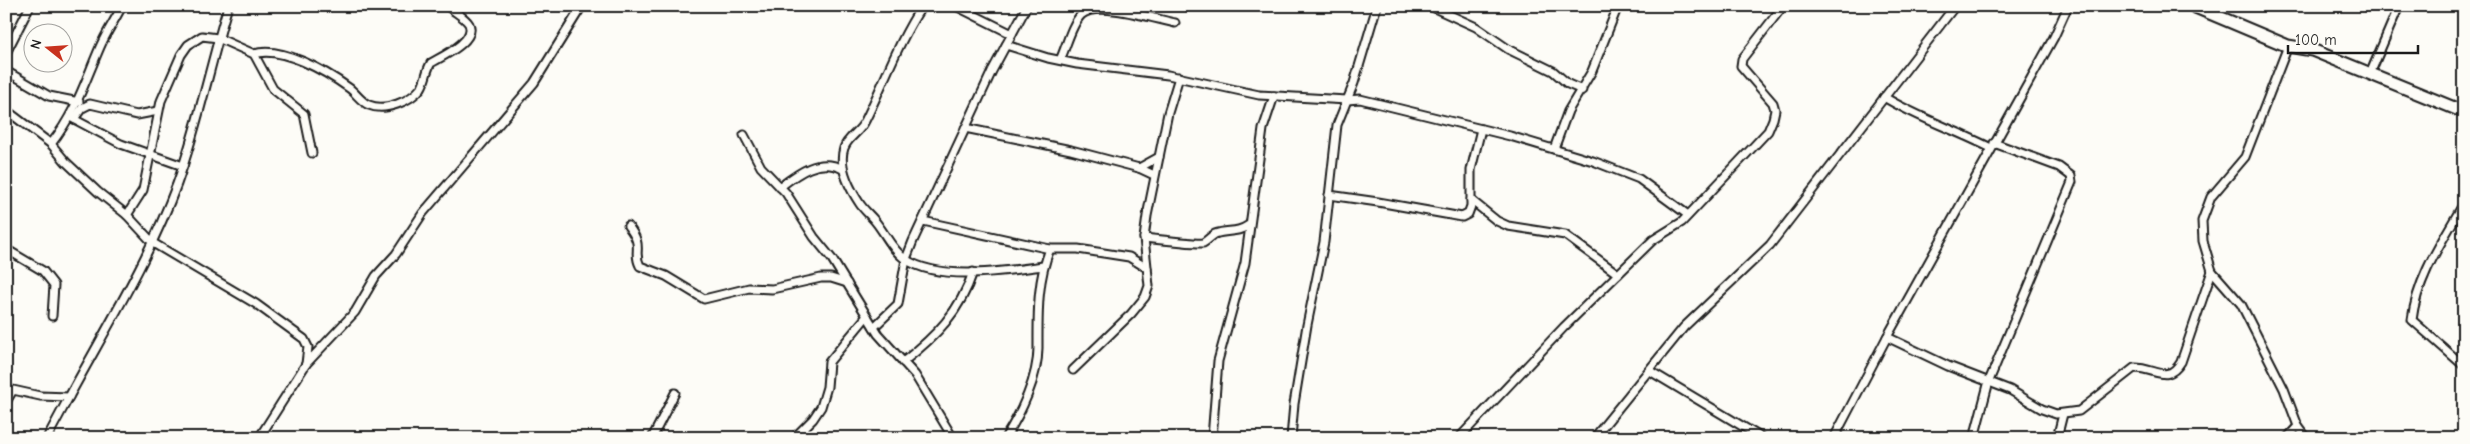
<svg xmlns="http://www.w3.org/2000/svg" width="2470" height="444" font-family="'Comic Neue',sans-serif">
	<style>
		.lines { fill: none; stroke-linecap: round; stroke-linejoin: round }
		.minor-casing { stroke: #1c1c1c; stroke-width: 11 }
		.trunk-casing { stroke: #1c1c1c; stroke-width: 15 }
		.minor { stroke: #fdfcf7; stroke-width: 7 }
		.trunk { stroke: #fdfcf7; stroke-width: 11 }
	</style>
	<rect width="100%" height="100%" fill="#fdfcf7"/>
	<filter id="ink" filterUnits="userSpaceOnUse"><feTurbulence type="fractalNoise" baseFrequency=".02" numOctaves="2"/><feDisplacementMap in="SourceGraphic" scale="10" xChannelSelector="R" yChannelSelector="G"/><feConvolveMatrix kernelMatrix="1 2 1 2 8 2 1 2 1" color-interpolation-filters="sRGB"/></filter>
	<g filter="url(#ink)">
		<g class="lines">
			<defs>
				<g id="minor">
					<path d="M922,6C898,42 884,83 865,121C860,132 848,137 844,148C838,166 850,189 860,204C864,210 870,215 875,221C885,233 892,250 905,259C939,282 1005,271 1043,266"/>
					<path d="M956,6L1012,34"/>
					<path d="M1430,6L1476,27L1508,49L1553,71L1568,84L1582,90"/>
					<path d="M1006,45L1048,58L1077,64L1168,75L1259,95L1347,100L1360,99L1510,136L1593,161L1639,179L1688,215"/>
					<path d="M2288,46L2245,157L2211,197L2202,221L2203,241L2212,271L2241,304L2284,389L2298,426L2307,438"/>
					<path d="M6,53L30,6"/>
					<path d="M254,54C281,45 327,72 349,88C356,93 361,102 369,105C385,112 411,101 421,88C426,80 426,71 431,63C441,57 477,41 469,24C465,17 454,12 448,6"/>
					<path d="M1060,60C1066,48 1071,25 1081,15C1097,0 1155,19 1175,23"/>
					<path d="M6,71L49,96L79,102"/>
					<path d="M2370,74L2399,6"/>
					<path d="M1884,97C1918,118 1956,130 1991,148"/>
					<path d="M6,110L51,144L66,162L98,192L127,215L153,243L256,304L304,339L308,347L306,364"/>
					<path d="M70,117L121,144L183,166"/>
					<path d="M74,119L82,108L90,104L137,115L158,111"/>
					<path d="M965,128L1071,150L1139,168L1154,175"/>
					<path d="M744,135L761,167L786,193L814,237L832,259L878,334L915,375L953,438"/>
					<path d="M51,144C76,112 84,84 100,47C106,33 115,20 122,6"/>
					<path d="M1554,149L1568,111L1592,71L1618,6"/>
					<path d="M1139,168L1159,157"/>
					<path d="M780,187C798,173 819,157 843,169"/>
					<path d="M1329,195L1378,202L1462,217L1468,214L1471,206V170L1481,129"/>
					<path d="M1471,200L1497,221L1508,226L1565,235L1618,274"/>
					<path d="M2464,203C2443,240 2417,277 2412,320L2464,366"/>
					<path d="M127,215L143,190L161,101L181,55L188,45L202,36L218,38L254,54L273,89L304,114L312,153"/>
					<path d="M923,221L1050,249H1078L1129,257L1147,268"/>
					<path d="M628,226C645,247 632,251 640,266L666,276L704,299L749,288L772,289L821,278H831L847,283"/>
					<path d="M1144,238C1153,239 1199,244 1203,243C1207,241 1211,236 1215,234C1228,229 1236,234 1249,225"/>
					<path d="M6,249L43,271L54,285L52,316"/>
					<path d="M874,327L898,304L906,259L913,241L992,71L1027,6"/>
					<path d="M1887,337L1948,366L2010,390L2042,409L2056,414L2079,411L2134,368C2154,367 2167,385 2181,362L2212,271"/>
					<path d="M903,362C936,336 960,312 973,272"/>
					<path d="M1073,370L1131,314L1145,297L1149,286L1144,238L1147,216L1168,113L1179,77"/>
					<path d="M1650,371L1762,438"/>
					<path d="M6,402L13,390L40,396L69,397C107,327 149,259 177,184C198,126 210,65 228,6"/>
					<path d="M47,438L69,397"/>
					<path d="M259,438L306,364L355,312L376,276L396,254L423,213L534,83L582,6"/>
					<path d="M652,438L675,393"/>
					<path d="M794,438L813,419L821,407L827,387L829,362L867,316"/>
					<path d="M1005,438C1021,413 1038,378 1038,348C1038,313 1037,281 1050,249"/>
					<path d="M1212,438L1218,361L1245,263L1263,129L1274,96"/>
					<path d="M1291,438L1294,404L1307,325L1324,242L1337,125L1354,83L1377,6"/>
					<path d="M1459,438L1564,327L1653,240L1682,222L1753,147L1768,131L1773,119L1775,110L1773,103L1741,66L1742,59L1783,6"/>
					<path d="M1594,438L1684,327L1770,245L1955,6"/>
					<path d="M1834,438L1887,337L2054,37L2068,6"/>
					<path d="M1974,438L1989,381L2072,182L2071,176L2059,167L1994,143"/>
					<path d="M2057,438L2063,414"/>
					<path d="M2287,438L2298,426"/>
				</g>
				<path id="trunk" d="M2193,6L2288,46L2312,50L2464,112"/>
			</defs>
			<use href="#minor" class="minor-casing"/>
			<use href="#trunk" class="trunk-casing"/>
			<use href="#minor" class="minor"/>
			<use href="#trunk" class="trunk"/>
		</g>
	</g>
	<rect width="2470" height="444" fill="none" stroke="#fdfcf7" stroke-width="25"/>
	<rect x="12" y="12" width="2445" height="419" fill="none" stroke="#1c1c1c" stroke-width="2" filter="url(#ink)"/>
	<g transform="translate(48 48) rotate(287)"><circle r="24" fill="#fdfcf7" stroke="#a3a29f"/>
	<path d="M0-4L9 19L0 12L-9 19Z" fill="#c8321e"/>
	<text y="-8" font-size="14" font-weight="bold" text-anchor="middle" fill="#1c1c1c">N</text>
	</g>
	<path d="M2288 45v8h130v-8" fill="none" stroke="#1c1c1c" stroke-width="2.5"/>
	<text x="2295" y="45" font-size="15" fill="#1c1c1c" stroke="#fdfcf7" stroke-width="4" paint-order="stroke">100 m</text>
</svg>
